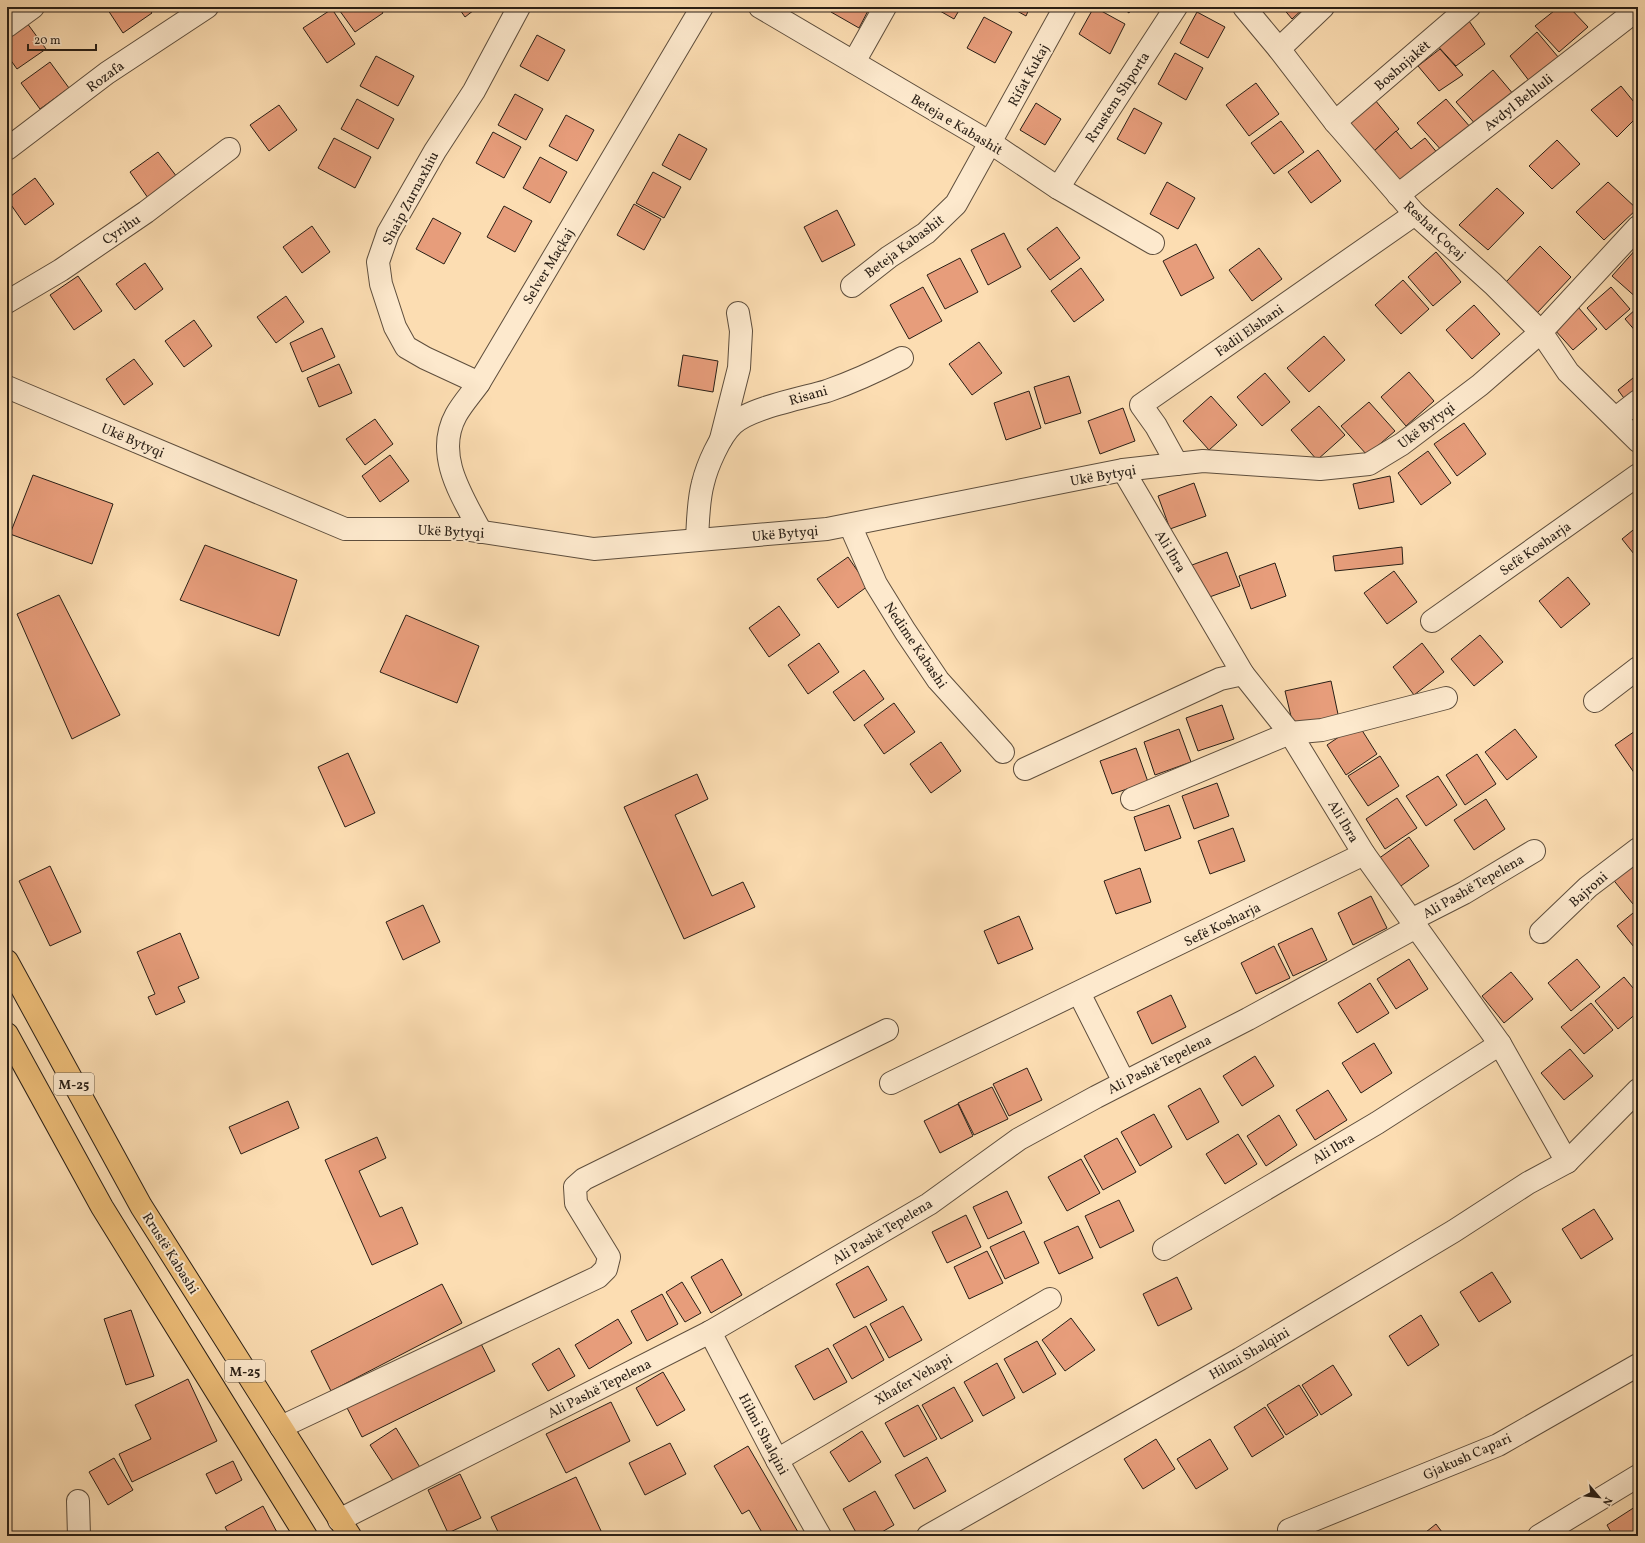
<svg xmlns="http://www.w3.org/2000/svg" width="1645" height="1543" font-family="Vollkorn,serif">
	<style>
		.building { fill: #e79d7b; stroke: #291f16 }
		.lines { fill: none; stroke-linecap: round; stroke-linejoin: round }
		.minor-casing { stroke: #5e4e3d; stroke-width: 24 }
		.primary-casing { stroke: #291f16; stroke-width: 24 }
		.minor { stroke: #fde9cd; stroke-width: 22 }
		.primary { stroke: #eebe79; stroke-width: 22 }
		.labels { text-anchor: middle; stroke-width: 4; stroke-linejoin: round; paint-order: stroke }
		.shield { fill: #fde9cd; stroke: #695c4d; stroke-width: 1 }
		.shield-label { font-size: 13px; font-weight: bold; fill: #291f16 }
		.street-label { font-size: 14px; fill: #291f16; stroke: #fde9cd }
	</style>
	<rect width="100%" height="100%" fill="#fcddb2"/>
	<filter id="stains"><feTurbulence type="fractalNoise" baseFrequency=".005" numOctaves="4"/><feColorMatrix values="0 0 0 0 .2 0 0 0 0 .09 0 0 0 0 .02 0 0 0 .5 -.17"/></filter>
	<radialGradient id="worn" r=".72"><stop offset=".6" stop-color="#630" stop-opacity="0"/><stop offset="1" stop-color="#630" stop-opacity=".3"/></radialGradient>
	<g class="building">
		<path d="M106,7H147L152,13L123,33Z"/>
		<path d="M337,7H379L383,13L355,32Z"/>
		<path d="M458,7H478L465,17Z"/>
		<path d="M834,7H870L859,28L831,12Z"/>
		<path d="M933,7H961L954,19Z"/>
		<path d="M1010,7H1030L1026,16Z"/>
		<path d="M1094,7L1125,24L1110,54L1079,34Z"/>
		<path d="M1121,7H1132L1129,13Z"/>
		<path d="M1282,7H1305L1292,19Z"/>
		<path d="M1559,7H1569L1588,27L1559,52L1535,26Z"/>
		<path d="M332,9L355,44L327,63L303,28Z"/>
		<path d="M1197,12L1225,27L1208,58L1180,43Z"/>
		<path d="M984,17L1012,32L995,63L967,48Z"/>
		<path d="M1469,21L1485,44L1456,66L1435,43Z"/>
		<path d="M27,23L46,49L17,69L7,55V38Z"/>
		<path d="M1537,32L1559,58L1530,82L1510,56Z"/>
		<path d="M537,35L565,50L548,81L520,66Z"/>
		<path d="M1440,49L1463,75L1439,91L1418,66Z"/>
		<path d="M1175,53L1203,68L1186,100L1158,84Z"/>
		<path d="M376,56L414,76L398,106L360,86Z"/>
		<path d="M50,62L69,88L40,109L21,83Z"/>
		<path d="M1493,70L1514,95L1477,126L1456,102Z"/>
		<path d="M1256,83L1279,114L1249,136L1226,105Z"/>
		<path d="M1621,86L1638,107V116L1617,137L1591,110Z"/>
		<path d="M515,94L543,109L526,140L498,125Z"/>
		<path d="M357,99L394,119L378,149L341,129Z"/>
		<path d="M1446,99L1471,128L1443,152L1417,123Z"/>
		<path d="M1375,100L1399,129L1374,151L1349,122Z"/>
		<path d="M1036,103L1061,119L1045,145L1020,130Z"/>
		<path d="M279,105L297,130L269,151L250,125Z"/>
		<path d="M1134,108L1162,123L1145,154L1117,139Z"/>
		<path d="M566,115L594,130L577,161L549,146Z"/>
		<path d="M1281,121L1304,152L1274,174L1251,143Z"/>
		<path d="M1396,131L1411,149L1425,138L1439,155L1403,185L1374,151Z"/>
		<path d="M493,132L521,147L504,178L476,163Z"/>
		<path d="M679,134L707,149L690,180L662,165Z"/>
		<path d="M334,138L371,157L355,188L318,168Z"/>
		<path d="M1557,140L1580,164L1552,189L1529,166Z"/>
		<path d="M1318,150L1341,181L1311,203L1288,172Z"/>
		<path d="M158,152L177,177L148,198L130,172Z"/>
		<path d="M540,157L567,172L550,203L523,188Z"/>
		<path d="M653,172L681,187L664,218L636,203Z"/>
		<path d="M35,178L54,204L25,225L7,199Z"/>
		<path d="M1167,182L1195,198L1178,229L1150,214Z"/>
		<path d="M1608,182L1637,209L1604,240L1576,212Z"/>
		<path d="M1497,188L1524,213L1488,250L1459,225Z"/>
		<path d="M634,204L661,219L644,250L617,235Z"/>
		<path d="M504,206L532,221L515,252L487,237Z"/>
		<path d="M837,210L855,245L822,262L804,227Z"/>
		<path d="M433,218L461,233L444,264L416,249Z"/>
		<path d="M312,226L330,252L302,273L283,247Z"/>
		<path d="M1057,227L1080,258L1050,280L1027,249Z"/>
		<path d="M1004,233L1021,267L988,285L971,250Z"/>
		<path d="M1196,244L1214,278L1181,296L1163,261Z"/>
		<path d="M1540,246L1571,277L1537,313L1506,282Z"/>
		<path d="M1259,248L1282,279L1252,301L1229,270Z"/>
		<path d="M1637,248L1638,249V299L1612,276Z"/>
		<path d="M1436,252L1461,282L1433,306L1408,277Z"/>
		<path d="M960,258L978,292L945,309L927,275Z"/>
		<path d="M145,263L163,289L135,310L116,284Z"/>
		<path d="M1081,268L1104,300L1074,322L1051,291Z"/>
		<path d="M78,276L102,311L74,330L50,295Z"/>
		<path d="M1403,280L1429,309L1401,334L1375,305Z"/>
		<path d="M923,287L942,321L909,339L890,305Z"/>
		<path d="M1611,287L1630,309L1606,330L1587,308Z"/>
		<path d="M286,296L304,322L276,343L257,317Z"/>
		<path d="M1474,305L1500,334L1472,359L1446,330Z"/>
		<path d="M1578,307L1597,329L1573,350L1554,329Z"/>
		<path d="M1638,307V334L1625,319Z"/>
		<path d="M194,320L212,346L184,367L165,341Z"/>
		<path d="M322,328L335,357L302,372L290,343Z"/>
		<path d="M1324,336L1345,360L1309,392L1287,368Z"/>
		<path d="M979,342L1002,373L972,395L949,364Z"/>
		<path d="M683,355L718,361L713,392L678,386Z"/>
		<path d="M134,359L153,384L124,405L106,379Z"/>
		<path d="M339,364L352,393L319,407L307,378Z"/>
		<path d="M1409,372L1434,401L1406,426L1381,397Z"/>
		<path d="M1265,373L1290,402L1262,426L1237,397Z"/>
		<path d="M1638,374V399L1629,405L1618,390Z"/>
		<path d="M1069,376L1081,413L1045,424L1034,387Z"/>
		<path d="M1029,391L1041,428L1006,440L994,403Z"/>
		<path d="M1211,396L1237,425L1209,450L1183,421Z"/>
		<path d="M1369,402L1395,431L1367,455L1341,426Z"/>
		<path d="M1319,406L1345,435L1317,460L1291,430Z"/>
		<path d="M1123,408L1135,441L1100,454L1088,421Z"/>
		<path d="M375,419L393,444L365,465L346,439Z"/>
		<path d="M1464,423L1486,454L1457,476L1434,444Z"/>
		<path d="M1428,451L1451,483L1421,505L1398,473Z"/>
		<path d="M390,455L409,481L380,502L362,476Z"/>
		<path d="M33,475L113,504L92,564L10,534Z"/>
		<path d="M1390,476L1394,502L1359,509L1353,484Z"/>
		<path d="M1194,483L1206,516L1170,529L1158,496Z"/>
		<path d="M1638,526V559L1622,539Z"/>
		<path d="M205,545L297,580L279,636L180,600Z"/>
		<path d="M1402,547L1403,564L1335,571L1333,556Z"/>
		<path d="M1227,552L1240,586L1204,599L1192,565Z"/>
		<path d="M848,557L868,586L838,608L817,579Z"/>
		<path d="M1275,563L1286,596L1251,609L1239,576Z"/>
		<path d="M1394,571L1417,602L1387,624L1364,593Z"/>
		<path d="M1568,577L1590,604L1561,628L1539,601Z"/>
		<path d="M59,595L120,715L72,739L17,614Z"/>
		<path d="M779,606L800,635L769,657L749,628Z"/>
		<path d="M406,615L479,646L457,703L380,672Z"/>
		<path d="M1480,635L1503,662L1474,686L1451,659Z"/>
		<path d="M819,643L839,672L808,694L788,665Z"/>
		<path d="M1422,643L1444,672L1414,695L1393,667Z"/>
		<path d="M864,670L884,699L854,721L833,692Z"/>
		<path d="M1331,681L1339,719L1294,729L1285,691Z"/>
		<path d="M894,703L915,732L884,754L864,725Z"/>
		<path d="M1222,705L1234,739L1198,751L1186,718Z"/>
		<path d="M1358,724L1377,754L1346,775L1327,745Z"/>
		<path d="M1179,729L1191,762L1155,775L1144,742Z"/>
		<path d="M1515,729L1537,757L1507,780L1485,752Z"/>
		<path d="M1638,729V772L1635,774L1615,745Z"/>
		<path d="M941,742L961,771L931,793L910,764Z"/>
		<path d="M1136,748L1148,782L1112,794L1100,761Z"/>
		<path d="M348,753L375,813L345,827L318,767Z"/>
		<path d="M1477,754L1496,784L1465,805L1446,775Z"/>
		<path d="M1380,756L1399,786L1368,806L1348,776Z"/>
		<path d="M697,774L708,799L675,815L712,896L743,882L755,907L684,939L624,807Z"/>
		<path d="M1438,776L1457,805L1426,826L1406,796Z"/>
		<path d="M1217,783L1229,816L1194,829L1182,796Z"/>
		<path d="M1397,798L1417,828L1385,849L1366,819Z"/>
		<path d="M1486,799L1505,829L1474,850L1454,820Z"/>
		<path d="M1169,805L1181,838L1145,851L1134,817Z"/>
		<path d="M1233,828L1245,861L1210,874L1198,841Z"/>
		<path d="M1409,837L1429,866L1398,888L1378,859Z"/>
		<path d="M1638,854V900L1633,904L1611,877Z"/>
		<path d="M50,866L81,932L50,946L19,881Z"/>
		<path d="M1140,868L1151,902L1116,914L1104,881Z"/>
		<path d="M1371,896L1387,928L1353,945L1338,913Z"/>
		<path d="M423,905L440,942L403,960L386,922Z"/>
		<path d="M1638,909V952L1617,926Z"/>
		<path d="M1019,916L1033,949L998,964L984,931Z"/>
		<path d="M1312,928L1327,960L1293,976L1278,944Z"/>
		<path d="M180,933L199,978L178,987L185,1002L156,1015L148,997L155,994L137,952Z"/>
		<path d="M1274,946L1290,978L1256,994L1241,963Z"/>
		<path d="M1409,959L1428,989L1396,1009L1377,979Z"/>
		<path d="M1577,959L1600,987L1571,1011L1548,983Z"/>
		<path d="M1511,972L1533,999L1504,1023L1482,996Z"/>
		<path d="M1624,977L1638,994V1012L1618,1029L1595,1001Z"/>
		<path d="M1370,983L1389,1013L1357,1033L1338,1003Z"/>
		<path d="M1171,995L1186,1027L1152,1044L1137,1012Z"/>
		<path d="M1591,1003L1613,1030L1584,1054L1561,1027Z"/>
		<path d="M1374,1043L1392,1073L1361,1093L1342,1063Z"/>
		<path d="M1570,1049L1593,1076L1564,1100L1541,1073Z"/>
		<path d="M1255,1056L1274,1086L1242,1106L1223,1076Z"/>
		<path d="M1027,1068L1042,1100L1009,1116L993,1084Z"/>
		<path d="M992,1087L1008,1119L974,1135L958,1103Z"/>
		<path d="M1200,1088L1219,1122L1187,1140L1168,1106Z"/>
		<path d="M1328,1090L1347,1120L1315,1140L1296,1110Z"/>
		<path d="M288,1101L299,1128L241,1154L229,1127Z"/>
		<path d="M958,1104L973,1136L940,1153L924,1121Z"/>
		<path d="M1154,1114L1172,1147L1140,1166L1121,1132Z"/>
		<path d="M1279,1115L1297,1145L1266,1166L1247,1136Z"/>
		<path d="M1238,1134L1257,1164L1225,1184L1206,1154Z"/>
		<path d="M377,1137L386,1158L359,1171L380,1217L402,1207L418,1244L372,1265L325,1160Z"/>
		<path d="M1117,1138L1136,1172L1103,1190L1084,1156Z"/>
		<path d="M1081,1159L1100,1193L1067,1211L1048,1177Z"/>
		<path d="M1007,1191L1022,1223L988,1239L973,1207Z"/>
		<path d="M1119,1200L1134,1231L1100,1248L1085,1216Z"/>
		<path d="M1594,1209L1613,1239L1581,1259L1562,1229Z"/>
		<path d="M966,1215L981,1247L947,1263L932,1232Z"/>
		<path d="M1078,1226L1093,1258L1059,1274L1044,1242Z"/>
		<path d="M1024,1231L1039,1263L1005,1279L990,1247Z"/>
		<path d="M987,1251L1003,1283L969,1299L954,1267Z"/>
		<path d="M722,1259L742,1295L711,1313L691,1277Z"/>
		<path d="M868,1266L887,1300L854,1318L836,1284Z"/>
		<path d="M1492,1272L1511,1302L1479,1322L1460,1292Z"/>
		<path d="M1177,1277L1192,1309L1158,1326L1143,1294Z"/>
		<path d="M682,1282L701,1313L685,1322L666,1292Z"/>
		<path d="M442,1284L462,1323L331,1391L311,1351Z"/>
		<path d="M662,1294L678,1324L647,1341L631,1311Z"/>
		<path d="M903,1306L922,1340L889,1358L870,1324Z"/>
		<path d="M131,1310L154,1376L126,1385L104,1319Z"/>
		<path d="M1421,1315L1439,1345L1408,1366L1389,1336Z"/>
		<path d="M1071,1318L1095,1350L1065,1371L1042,1340Z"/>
		<path d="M618,1319L632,1343L589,1369L575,1345Z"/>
		<path d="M866,1326L884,1360L852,1379L833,1345Z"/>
		<path d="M477,1336L495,1371L362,1437L344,1402Z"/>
		<path d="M1037,1341L1056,1374L1023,1393L1004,1359Z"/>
		<path d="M559,1348L575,1376L548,1391L532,1364Z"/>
		<path d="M828,1348L847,1382L814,1400L795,1366Z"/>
		<path d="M997,1363L1015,1398L983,1416L964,1382Z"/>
		<path d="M1333,1365L1352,1395L1321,1415L1302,1385Z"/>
		<path d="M663,1372L685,1410L657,1426L636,1388Z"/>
		<path d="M188,1379L217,1441L132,1482L119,1454L151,1439L135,1405Z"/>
		<path d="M1299,1385L1318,1415L1286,1435L1267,1405Z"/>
		<path d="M954,1387L973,1421L941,1439L922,1405Z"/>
		<path d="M611,1402L630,1441L566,1473L546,1434Z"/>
		<path d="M918,1405L937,1439L904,1457L885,1423Z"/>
		<path d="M1265,1407L1284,1437L1252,1457L1234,1427Z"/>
		<path d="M396,1428L421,1469L396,1485L370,1445Z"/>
		<path d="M862,1431L881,1462L849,1482L830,1452Z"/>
		<path d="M1156,1439L1175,1469L1143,1489L1124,1459Z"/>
		<path d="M1210,1439L1228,1469L1196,1489L1177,1459Z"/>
		<path d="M670,1443L686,1474L645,1495L629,1463Z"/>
		<path d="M748,1446L798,1532L791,1536H764L749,1510L742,1514L714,1466Z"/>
		<path d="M927,1457L946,1491L914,1509L895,1475Z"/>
		<path d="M114,1458L133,1490L108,1505L89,1472Z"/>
		<path d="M233,1461L242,1480L216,1494L206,1474Z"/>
		<path d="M460,1474L481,1518L448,1533L428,1490Z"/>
		<path d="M576,1477L602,1533L597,1536H500L491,1517Z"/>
		<path d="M875,1491L894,1525L875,1536H858L843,1509Z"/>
		<path d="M1638,1505V1536H1613L1607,1525Z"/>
		<path d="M263,1506L279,1536H230L225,1527Z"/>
		<path d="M1436,1524L1445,1536H1421Z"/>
	</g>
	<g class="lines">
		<defs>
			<g id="minor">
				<path d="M760,7L991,143L1058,188L1153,243"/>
				<path d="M1244,7L1279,49L1335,122L1415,214L1493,284L1541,332L1568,372L1638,441"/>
				<path d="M7,26L33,7"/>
				<path d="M1279,49L1323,7"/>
				<path d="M854,62L885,7"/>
				<path d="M1335,122L1469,7"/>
				<path d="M7,149L107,73L207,7"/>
				<path d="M1058,188L1176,7"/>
				<path d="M1398,195L1638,9"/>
				<path d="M852,286L889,257L926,233L956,204L1065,7"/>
				<path d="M7,302L61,270L146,212L229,149"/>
				<path d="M479,383L425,358L406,347L395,327L381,284L378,262L388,233L435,151L474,91L519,7"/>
				<path d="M7,387L345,529H463L594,549L827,529L1123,470L1203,461L1320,469L1369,464L1402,444L1480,385L1541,332L1638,227"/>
				<path d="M1616,418L1638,401"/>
				<path d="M721,439L739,368L741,331L738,313"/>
				<path d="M1177,464L1156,426L1141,405L1415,214"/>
				<path d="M1123,470L1243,674L1290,733L1364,854L1500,1044L1567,1162"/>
				<path d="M850,525L876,584L905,631L938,680L1003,752"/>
				<path d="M481,532C462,496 434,455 456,415C462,404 472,393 479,383L702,7"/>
				<path d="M697,540C698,522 698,501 703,483C707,466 720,436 733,424C750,408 803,398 827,391C853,382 877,371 902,358"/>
				<path d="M1432,621L1638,475"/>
				<path d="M1595,701L1638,668"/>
				<path d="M1025,769L1220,679L1243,674"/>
				<path d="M1132,799L1290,733L1322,730L1446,698"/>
				<path d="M1411,920L1464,893L1534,851"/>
				<path d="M1541,932L1588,887L1638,849"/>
				<path d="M1079,993L1124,1082"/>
				<path d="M891,1083L1364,854"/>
				<path d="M1164,1249L1377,1123L1500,1044"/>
				<path d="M710,1332L777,1460L820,1536"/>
				<path d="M281,1427L598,1277L606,1269L609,1257L576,1203L575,1187L584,1179L887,1030"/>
				<path d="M777,1460L1050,1299"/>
				<path d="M78,1501L79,1536"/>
				<path d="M339,1520L710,1332L929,1204L1019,1139L1096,1097L1248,1019L1416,927"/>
				<path d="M1289,1530L1498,1445L1638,1365"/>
				<path d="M928,1536L1240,1359L1454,1231L1528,1183L1567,1162L1638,1090"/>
				<path d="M1539,1536L1638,1476"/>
			</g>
			<g id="primary">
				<path d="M7,961L141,1206L350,1536"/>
				<path d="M7,1034L102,1207L306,1536"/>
			</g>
		</defs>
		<use href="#minor" class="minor-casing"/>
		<use href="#primary" class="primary-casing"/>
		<use href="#minor" class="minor"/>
		<use href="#primary" class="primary"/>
	</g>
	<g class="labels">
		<g class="shield">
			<rect x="54" y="1073" width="40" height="22" rx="3"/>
			<rect x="225" y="1360" width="40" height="22" rx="3"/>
		</g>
		<g class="shield-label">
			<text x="74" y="1089">M-25</text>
			<text x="245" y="1376">M-25</text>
		</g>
		<g class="street-label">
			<text transform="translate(1402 65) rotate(-41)" y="5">Boshnjakët</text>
			<text transform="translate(1028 75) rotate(-61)" y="5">Rifat Kukaj</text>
			<text transform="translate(105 76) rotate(-36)" y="5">Rozafa</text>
			<text transform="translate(1117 97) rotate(-57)" y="5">Rrustem Shporta</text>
			<text transform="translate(1518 102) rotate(-38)" y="5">Avdyl Behluli</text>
			<text transform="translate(957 124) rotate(31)" y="5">Beteja e Kabashit</text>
			<text transform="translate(410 198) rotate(-62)" y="5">Shaip Zurnaxhiu</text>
			<text transform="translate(121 229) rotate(-34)" y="5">Cyrihu</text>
			<text transform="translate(1435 230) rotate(43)" y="5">Reshat Çoçaj</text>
			<text transform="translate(904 246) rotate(-37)" y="5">Beteja Kabashit</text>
			<text transform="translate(548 266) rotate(-59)" y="5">Selver Maçkaj</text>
			<text transform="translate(1249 330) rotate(-35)" y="5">Fadil Elshani</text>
			<text transform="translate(808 395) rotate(-16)" y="5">Risani</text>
			<text transform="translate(1426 425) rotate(-37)" y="5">Ukë Bytyqi</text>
			<text transform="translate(133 440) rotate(23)" y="5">Ukë Bytyqi</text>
			<text transform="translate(1103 475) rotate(-10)" y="5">Ukë Bytyqi</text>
			<text transform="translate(451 531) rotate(3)" y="5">Ukë Bytyqi</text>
			<text transform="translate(785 533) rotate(-5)" y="5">Ukë Bytyqi</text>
			<text transform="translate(1535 548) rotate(-35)" y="5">Sefë Kosharja</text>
			<text transform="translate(1171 551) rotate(59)" y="5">Ali Ibra</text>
			<text transform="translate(916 645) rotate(56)" y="5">Nedime Kabashi</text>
			<text transform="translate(1344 821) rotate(59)" y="5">Ali Ibra</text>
			<text transform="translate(1473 886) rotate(-30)" y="5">Ali Pashë Tepelena</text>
			<text transform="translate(1588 889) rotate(-41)" y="5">Bajroni</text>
			<text transform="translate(1222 924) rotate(-26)" y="5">Sefë Kosharja</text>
			<text transform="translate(1159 1064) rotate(-27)" y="5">Ali Pashë Tepelena</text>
			<text transform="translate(1333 1148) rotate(-31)" y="5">Ali Ibra</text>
			<text transform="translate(882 1231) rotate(-31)" y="5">Ali Pashë Tepelena</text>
			<text transform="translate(171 1253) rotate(58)" y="5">Rrustë Kabashi</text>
			<text transform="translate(1249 1353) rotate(-30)" y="5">Hilmi Shalqini</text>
			<text transform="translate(913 1379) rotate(-30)" y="5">Xhafer Vehapi</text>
			<text transform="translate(599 1388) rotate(-27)" y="5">Ali Pashë Tepelena</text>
			<text transform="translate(764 1434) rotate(62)" y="5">Hilmi Shalqini</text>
			<text transform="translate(1467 1456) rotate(-24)" y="5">Gjakush Capari</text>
		</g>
	</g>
	<rect width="1645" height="1543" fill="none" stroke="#fcddb2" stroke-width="24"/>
	<rect x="8" y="8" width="1629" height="1527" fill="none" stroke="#291f16" stroke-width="2"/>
	<rect x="12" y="12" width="1621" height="1519" fill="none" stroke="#291f16"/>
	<g transform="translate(1599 1497) rotate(118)" stroke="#fde9cd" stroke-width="3" paint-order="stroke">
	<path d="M0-3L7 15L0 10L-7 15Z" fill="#291f16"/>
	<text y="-6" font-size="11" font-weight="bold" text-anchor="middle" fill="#291f16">N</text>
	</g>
	<path d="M28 44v6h68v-6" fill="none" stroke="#291f16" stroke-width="2"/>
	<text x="34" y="44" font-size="12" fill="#291f16" stroke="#fde9cd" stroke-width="3" paint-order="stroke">20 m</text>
	<rect width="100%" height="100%" filter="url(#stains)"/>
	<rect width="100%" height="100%" fill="url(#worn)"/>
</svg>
